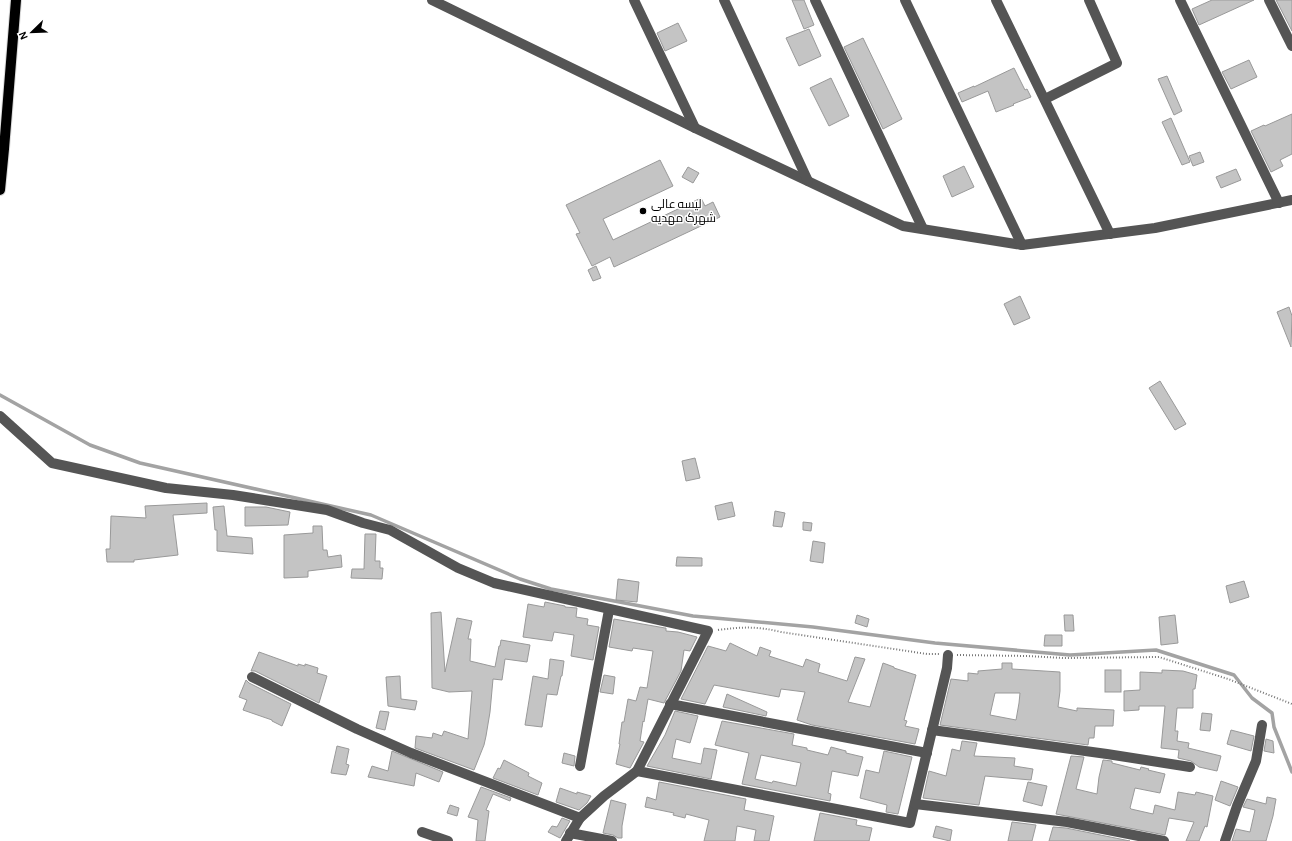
<svg xmlns="http://www.w3.org/2000/svg" width="1292" height="841" font-family="'Alegreya Sans',Cairo,sans-serif">
	<style>
		.lines { fill: none; stroke-linecap: round; stroke-linejoin: round }
		.stream { stroke: #a3a3a3; stroke-width: 3.5 }
		.building { fill: #c4c4c4; stroke: #999; fill-rule: evenodd }
		.major-casing { stroke: #dbdbdb; stroke-width: 12 }
		.path { stroke: #777; stroke-width: 2; stroke-dasharray: 1 2; stroke-linecap: butt }
		.minor { stroke: #555; stroke-width: 10 }
		.major { stroke: #000; stroke-width: 10 }
		.poi-dot { fill: #000; stroke: #fff; stroke-width: 1.5 }
		.labels { text-anchor: middle; stroke-width: 3; stroke-linejoin: round; paint-order: stroke }
		.poi-label { font-size: 12px; fill: #000; stroke: #fff; text-anchor: start }
	</style>
	<rect width="100%" height="100%" fill="#fff"/>
	<g class="lines">
		<path class="stream" d="M0,395L90,445L140,463L371,515L520,579L551,589L693,616L813,627L935,643L1070,655L1156,650L1234,675L1252,698L1272,713L1274,727L1292,772"/>
	</g>
	<g class="building">
		<path d="M792,0H804L814,25L804,29Z"/>
		<path d="M1212,0H1254L1199,25L1192,9Z"/>
		<path d="M1276,0H1292V31Z"/>
		<path d="M678,23L687,41L665,51L657,33Z"/>
		<path d="M809,29L821,56L799,66L786,38Z"/>
		<path d="M863,38L902,119L883,129L844,47Z"/>
		<path d="M1249,60L1257,77L1231,89L1222,72Z"/>
		<path d="M1014,68L1025,90L1027,89L1031,97L1013,104L1014,105L996,112L988,91L962,102L958,93L974,86V87Z"/>
		<path d="M1167,76L1182,111L1174,115L1158,79Z"/>
		<path d="M831,78L849,116L829,126L810,88Z"/>
		<path d="M1292,114V154L1280,160L1283,166L1271,172L1251,131L1264,125L1265,126Z"/>
		<path d="M1171,118L1190,162L1182,165L1162,122Z"/>
		<path d="M1200,152L1204,162L1193,166L1189,156Z"/>
		<path d="M660,160L673,186L603,219L613,240L701,198L705,206L713,202L720,217L614,267L610,257L592,266L576,234L580,233L566,205Z"/>
		<path d="M964,166L974,187L952,197L943,176Z"/>
		<path d="M688,167L699,173L693,183L682,177Z"/>
		<path d="M1236,169L1241,180L1221,188L1216,177Z"/>
		<path d="M596,266L601,278L593,281L588,270Z"/>
		<path d="M1020,296L1030,318L1014,325L1004,304Z"/>
		<path d="M1289,307L1292,316L1291,347L1277,312Z"/>
		<path d="M1160,381L1186,424L1175,430L1149,388Z"/>
		<path d="M695,458L700,478L686,481L682,461Z"/>
		<path d="M732,502L735,516L718,520L715,506Z"/>
		<path d="M207,503V513L173,515L178,555L134,560V562H107L106,549H110L111,516L146,518L145,506Z"/>
		<path d="M224,506L227,536L252,538L253,554L217,551V530H215L213,507Z"/>
		<path d="M245,507H266L290,512L288,525L245,526Z"/>
		<path d="M775,511L785,513L782,527L773,526Z"/>
		<path d="M803,522L812,523L811,531L803,530Z"/>
		<path d="M313,526H322L323,550H327L328,557L341,555L342,567L308,571V577L284,578V535L313,533Z"/>
		<path d="M365,534H376L375,561H380V568H383L382,579L351,578L352,569H364Z"/>
		<path d="M813,541L825,543L823,563L810,561Z"/>
		<path d="M677,557L702,558V566H676Z"/>
		<path d="M618,579L639,582L637,602L616,600Z"/>
		<path d="M1244,581L1249,597L1230,603L1226,586Z"/>
		<path d="M545,602L565,606V607L577,608L576,617L588,619L587,625L599,627L593,660L571,656L574,635L554,632L552,641L523,637L528,604L544,607Z"/>
		<path d="M441,612L445,672L457,618L472,621L468,639H471L470,661L495,667L499,646H500L501,640L530,645L527,662L505,659L502,680L493,679L490,712L486,736L484,745L474,770L415,748L416,736L432,738L433,733L442,736L444,731L468,739L472,691L449,692L432,688L431,613Z"/>
		<path d="M857,615L869,619L867,627L855,623Z"/>
		<path d="M1064,615H1073L1074,631H1065Z"/>
		<path d="M1175,615L1178,643L1161,645L1159,617Z"/>
		<path d="M614,619L665,628H666V631L678,632L697,637L690,651L684,650L681,671L664,703L648,699L644,722L643,721L640,741L644,742L630,768L616,764L620,744H619L622,722H624L628,699L636,701L640,687L647,688L653,651L633,648L632,651L609,647Z"/>
		<path d="M1045,635H1062V646H1044Z"/>
		<path d="M730,643L757,656L760,647L771,651L769,656L803,667L806,659L820,664L818,672L847,681L855,657L865,659L848,702L870,707L883,663L894,667V668L916,675L904,720L907,721L905,726L919,729L915,744L812,725L797,720L805,692L781,689L779,697L714,685L705,704L681,699L708,646L726,651Z"/>
		<path d="M259,652L298,666V664L305,666V664L318,668L317,673L327,676L319,703L255,671H251Z"/>
		<path d="M550,659L564,661L562,676H561L557,695L547,694L542,727L525,725L533,676L548,679Z"/>
		<path d="M1002,663H1012V669L1060,672V691L1058,707L1077,711V708L1114,710L1113,726H1095L1094,738H1089L1088,745L940,725L951,679L968,681V673L978,674V671L1002,669ZM995,693H1020L1019,703L1016,720L990,715Z"/>
		<rect x="1105" y="670" width="16" height="22"/>
		<path d="M1162,670L1183,671L1197,675L1195,689H1193V708H1177L1175,731H1178L1177,741L1189,743L1188,748L1221,756L1217,771L1199,767L1191,761L1178,758L1179,750L1161,748L1165,706H1139V710L1124,711V691L1140,690V672L1162,673Z"/>
		<path d="M604,675L615,677L613,694L600,692Z"/>
		<path d="M400,676L401,699L417,701L415,710L388,706L386,677Z"/>
		<path d="M246,680L249,683L291,704L282,726L272,721V720L243,710L247,700L239,697Z"/>
		<path d="M727,694L767,712L766,716L723,707Z"/>
		<path d="M380,711L389,712L385,730L376,728Z"/>
		<path d="M675,711L698,716L690,743L676,739L672,758L701,764L704,748L717,750L711,779L647,766L665,735Z"/>
		<path d="M1202,713L1212,714L1210,731L1200,730Z"/>
		<path d="M722,721L794,734L792,745L807,748V750L828,755L831,747L846,751V753L863,757L858,776L832,771L828,793L831,794L830,801L742,784L749,753L715,745ZM761,755L801,763L796,786L773,781L772,783L755,779Z"/>
		<path d="M1231,730L1254,736L1251,751L1227,744Z"/>
		<path d="M1266,739L1273,741L1274,753L1264,751Z"/>
		<path d="M962,741L977,743L974,756L1015,758L1014,766L1033,769L1031,780L985,776L979,805L923,798L929,771L946,776L952,749L960,751Z"/>
		<path d="M337,746L349,749L346,764L349,765L346,775L331,773Z"/>
		<path d="M392,751L443,772L439,782L416,773L414,786L368,777L372,766L388,771Z"/>
		<path d="M884,751L912,757L898,814L886,812L887,805L860,798L866,770L879,773Z"/>
		<path d="M564,753L575,756L574,766L562,763Z"/>
		<path d="M1071,756L1084,757L1076,789L1097,794L1099,777L1103,760L1112,761V763L1140,770L1141,767L1149,769L1148,770L1165,774L1160,793L1135,788L1130,808L1131,809L1153,814L1155,805L1175,810L1178,792L1195,795L1196,792L1213,796L1207,827L1205,826L1199,841H1186L1194,822L1169,818L1165,835L1056,814Z"/>
		<path d="M504,760L529,773L528,776L542,783L538,795L493,778L498,768L500,769Z"/>
		<path d="M1221,781L1238,787L1230,806L1215,800Z"/>
		<path d="M659,782L746,799L744,810L774,816L769,841H754L756,830L737,826L735,841H704L709,820L686,814L685,818L673,815L674,813L645,807L647,797L656,800Z"/>
		<path d="M1028,782L1047,786L1042,806L1023,801Z"/>
		<path d="M481,787L511,798L510,801L493,794L486,810L489,811L485,841H476L478,820L468,817Z"/>
		<path d="M560,788L577,794V792L591,796L587,803L579,810L556,802Z"/>
		<path d="M1267,797L1276,799L1273,816L1266,841H1232L1236,829L1250,832L1255,810L1243,807L1247,799L1266,804Z"/>
		<path d="M611,800L626,804L622,826V838H618L613,835L603,833Z"/>
		<path d="M450,805L459,808L457,816L447,813Z"/>
		<path d="M820,813L857,820L856,825L872,828L869,841H814Z"/>
		<path d="M562,818L570,821L560,838L548,832L552,826L557,827Z"/>
		<path d="M1012,822L1036,825L1032,841H1008Z"/>
		<path d="M936,826L952,830L950,841L933,837Z"/>
		<path d="M1053,827L1066,828L1130,841H1049Z"/>
	</g>
	<g class="lines">
		<defs>
			<path id="major" d="M0,190L4,149L16,0"/>
		</defs>
		<use href="#major" class="major-casing"/>
		<g class="path">
			<path d="M718,630C741,627 757,626 781,632L927,654H939"/>
			<path d="M957,655L1027,656L1063,658L1159,657L1228,679L1292,704"/>
		</g>
		<g class="minor">
			<path d="M432,0L695,128L903,226L1022,245L1155,228L1292,200"/>
			<path d="M634,0L695,128"/>
			<path d="M724,0L808,181"/>
			<path d="M815,0L923,229"/>
			<path d="M905,0L1022,245"/>
			<path d="M996,0L1110,234"/>
			<path d="M1180,0L1279,203"/>
			<path d="M1269,0L1292,46"/>
			<path d="M1045,99L1117,63L1089,0"/>
			<path d="M0,416L52,463L166,488L233,495L327,510L363,523L390,530L458,568L494,583L708,631L637,771L604,796L580,818L566,841"/>
			<path d="M252,677L357,729L411,753L580,818"/>
			<path d="M670,704L927,753"/>
			<path d="M932,730L1107,754L1190,767"/>
			<path d="M580,766L609,610"/>
			<path d="M637,771L910,823L947,668L948,655"/>
			<path d="M915,804L1067,822L1164,841"/>
			<path d="M422,832L448,841"/>
			<path d="M570,833L612,841"/>
			<path d="M1225,841L1237,806L1256,761L1262,725"/>
		</g>
		<use href="#major" class="major"/>
	</g>
	<circle class="poi-dot" cx="643" cy="211" r="4"/>
	<g class="labels">
		<g class="poi-label">
			<text x="651" y="208">لیسه عالی<tspan x="651" dy="14">شهرک مهدیه</tspan></text>
		</g>
	</g>
	<g transform="translate(32 32) rotate(247)" stroke="#ffffff" stroke-width="3" paint-order="stroke">
	<path d="M0-3L7 15L0 10L-7 15Z" fill="#000000"/>
	<text y="-6" font-size="11" font-weight="bold" text-anchor="middle" fill="#000000">N</text>
	</g>
</svg>
